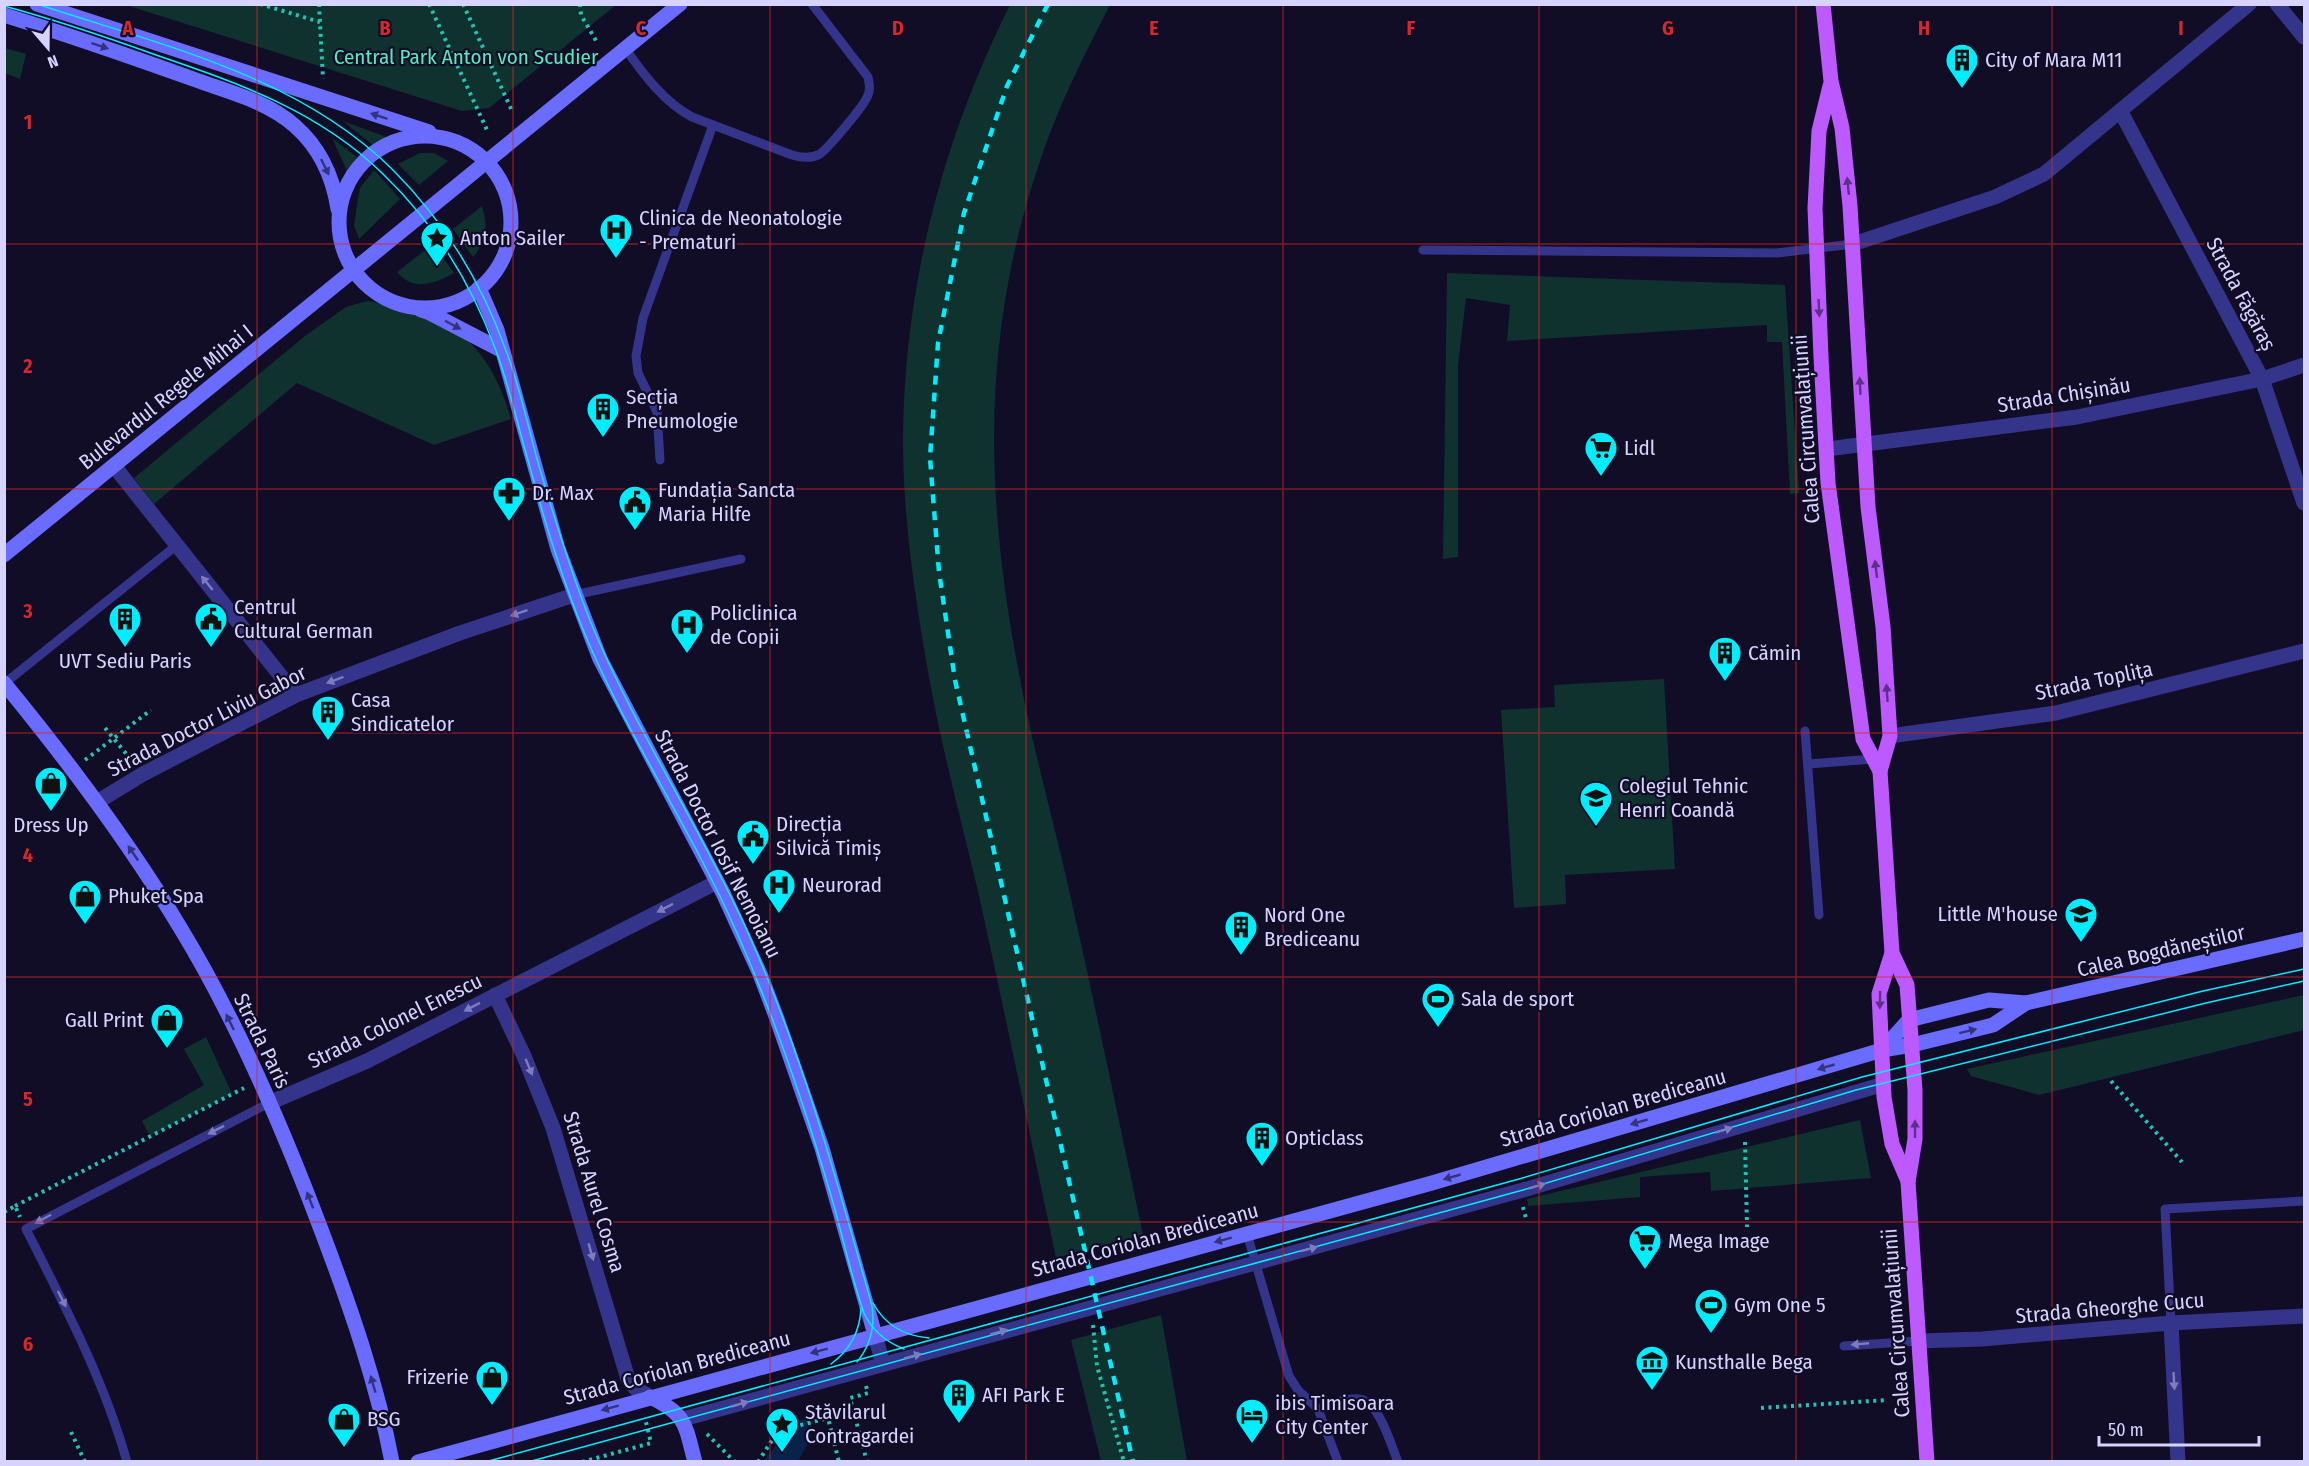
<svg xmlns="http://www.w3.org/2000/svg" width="2309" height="1466" font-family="'Fira Sans Condensed',sans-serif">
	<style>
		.green { fill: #0f322f }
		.water { fill: #07234c }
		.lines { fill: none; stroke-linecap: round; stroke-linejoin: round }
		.path { stroke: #24c2b3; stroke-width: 4; stroke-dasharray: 3 4.5; stroke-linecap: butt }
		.lane { stroke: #34348a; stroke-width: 9 }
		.street { stroke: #34348a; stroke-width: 15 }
		.secondary { stroke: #6a6bff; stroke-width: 15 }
		.primary { stroke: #bc5aff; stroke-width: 15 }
		.tram { stroke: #00edfe; stroke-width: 1.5 }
		.rail { stroke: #00edfe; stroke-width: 4.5; stroke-dasharray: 9 8; stroke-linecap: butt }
		.oneway { fill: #35337d }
		.oneway2 { fill: #5e3088 }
		.oneway3 { fill: #7d7cbf }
		.grid { fill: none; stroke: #d62828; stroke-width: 1.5; stroke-opacity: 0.55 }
		.labels { text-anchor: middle; stroke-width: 4.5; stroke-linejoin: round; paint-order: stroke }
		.park-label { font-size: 21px; fill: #54eac0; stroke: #110d27 }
		.poi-label { font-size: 21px; fill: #d7d3ff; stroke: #110d27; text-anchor: start }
		.street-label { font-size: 21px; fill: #d7d3ff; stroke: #110d27 }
		.grid-label { font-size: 20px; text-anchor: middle; font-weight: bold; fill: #d62828; stroke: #110d27; stroke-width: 4.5; stroke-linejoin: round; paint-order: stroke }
	</style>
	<rect width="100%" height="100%" fill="#110d27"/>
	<g class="green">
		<path d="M126,5L616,4V5L489,108L462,111Z"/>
		<path d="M1010,5H1110C1083,57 1056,111 1038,167C982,335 985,491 1017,663C1029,732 1048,800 1064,868C1092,990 1117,1112 1143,1235L1056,1258C1030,1136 1005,1013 978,891C961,820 942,749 929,677C913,587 899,492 904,401C911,261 948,129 1010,5Z"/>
		<path d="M5,48L26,54L20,79L5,73Z"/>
		<path d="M343,121L389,138L374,146Z"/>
		<path d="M332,138L358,158L347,171Z"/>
		<path d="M420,153H434L448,161L419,185L398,164Z"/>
		<path d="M374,170L400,199L359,239L354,226L358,199L360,188Z"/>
		<path d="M482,206C488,226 487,241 473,257L453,229Z"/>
		<path d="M433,244L454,273C442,280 422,289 408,281C404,279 400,275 397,272Z"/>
		<path d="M1447,273L1785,285L1799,493L1790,494L1782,342H1767V325L1507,341L1510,305L1466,298L1458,365V557L1443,559Z"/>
		<path d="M367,301C445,310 489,340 511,419L434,445L297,383L154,504L134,478L305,336L346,307Z"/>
		<path d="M1664,679L1675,869L1565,875L1566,904L1514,908L1501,710L1555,707L1554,685Z"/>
		<path d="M2304,995V1030L2039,1095L1971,1076L1967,1069Z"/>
		<path d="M206,1037L232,1094L150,1136L142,1121L204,1085L184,1049Z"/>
		<path d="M1860,1120L1871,1178L1711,1191L1710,1172L1640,1177V1197L1528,1206L1527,1199Z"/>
		<path d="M1161,1315L1187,1461H1101L1071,1340Z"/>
	</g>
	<path class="water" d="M806,1419L811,1438L798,1461H764L781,1438L784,1424Z"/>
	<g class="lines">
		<g class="path">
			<path d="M260,4L320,22"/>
			<path d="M319,4L323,79"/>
			<path d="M429,4L487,130"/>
			<path d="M463,4L513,113"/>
			<path d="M580,4L581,15L598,44"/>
			<path d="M105,728L133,762"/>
			<path d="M85,760L151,710"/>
			<path d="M2111,1081L2182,1162"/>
			<path d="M1745,1142L1747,1227"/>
			<path d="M15,1206L244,1088"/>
			<path d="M1523,1207L1526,1218"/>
			<path d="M4,1212L15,1206L20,1217"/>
			<path d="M1093,1325L1097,1366L1124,1462"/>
			<path d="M866,1386L868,1393L850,1398L867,1462"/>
			<path d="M1761,1408L1887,1400"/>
			<path d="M827,1414L839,1462"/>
			<path d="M71,1432L85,1462"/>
			<path d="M707,1434L735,1462"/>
			<path d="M582,1462L651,1443L645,1418"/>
			<path d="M758,1462L778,1431L828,1418"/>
		</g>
		<g class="lane">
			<path d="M625,48C643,74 664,102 692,117L792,155C802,158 811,159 820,154C829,147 865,105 868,95C871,89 869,83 868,77L812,4"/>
			<path d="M1423,250L1777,253L1853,244"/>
			<path d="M660,460L657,412L638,373L636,356L643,318L713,125"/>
			<path d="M574,595L741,559"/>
			<path d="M5,683L177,545"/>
			<path d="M1805,731L1819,915"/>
			<path d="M1808,764L1874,759"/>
			<path d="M1247,1234L1289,1376L1298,1390L1318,1409L1338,1462"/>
			<path d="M2171,1323L2165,1209L2304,1201"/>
			<path d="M1844,1346L1918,1341"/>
			<path d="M1318,1409C1330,1405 1346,1397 1359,1399C1379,1401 1391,1445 1398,1462"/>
			<path d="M127,1462C104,1380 64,1304 26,1229L269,1103"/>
		</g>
		<g class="street">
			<path d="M2277,4L2304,37"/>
			<path d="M2121,112L2262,379L2304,503"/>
			<path d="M1853,244L1995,197L2044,174L2249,4"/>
			<path d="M1827,449L2077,417L2262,379L2304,365"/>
			<path d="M114,466L296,695"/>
			<path d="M1890,736L2056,713L2304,651"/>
			<path d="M97,802L143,774L296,695L460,633L574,595"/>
			<path d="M495,995L524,1056L553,1128L628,1379L635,1388L650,1397"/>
			<path d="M269,1103L367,1061L717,882"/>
			<path d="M2171,1323L2178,1462"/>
			<path d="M875,1335L883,1364"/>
			<path d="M1918,1341L1982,1339L2171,1323L2304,1316"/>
			<path d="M683,1419L1523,1190L1884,1084"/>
		</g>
		<g class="secondary">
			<path d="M37,4L429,132"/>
			<path d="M4,15C69,35 132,57 196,80C229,92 267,101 295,126C319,147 333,177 338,209"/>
			<circle cx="425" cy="222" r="86"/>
			<path d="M479,288L497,330L558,549L600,659L723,893L760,974L777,1019L822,1148L875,1335"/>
			<path d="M421,310L430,313L501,350"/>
			<path d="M4,555L680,4"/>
			<path d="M4,683C68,761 129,842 181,929C237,1021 284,1131 322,1232C350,1306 377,1383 392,1462"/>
			<path d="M1882,1050L1909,1020L1989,1000L2026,1003L2304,939"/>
			<path d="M650,1397C687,1414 685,1425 695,1462"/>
			<path d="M418,1462L1432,1183L1882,1050L1912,1045L1993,1025L2026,1003"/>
		</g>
		<g class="primary">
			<path d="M1823,4L1831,81L1842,128L1850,206L1868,507L1883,627L1890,736L1880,771L1892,953L1907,985L1915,1090V1139L1908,1182L1927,1462"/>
			<path d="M1830,86L1819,131L1815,208L1821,357L1828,483L1863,739L1880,771"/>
			<path d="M1892,953L1879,994L1884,1097L1892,1144L1908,1181"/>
		</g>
		<g class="tram">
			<path d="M37,4C160,45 297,75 392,169C442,219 481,281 505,348C519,384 527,422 537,459C553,514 570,570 591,623C634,727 697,822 744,924C800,1046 836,1177 872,1306C875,1326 870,1346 857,1362"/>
			<path d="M4,6C56,20 106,37 156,55C238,83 319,111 383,174C433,222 471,283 495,348C509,384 517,423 528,460C543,516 560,573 582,627C625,733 691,828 737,933C774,1016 804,1104 830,1192C842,1232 850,1273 864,1313C872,1330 886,1342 904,1349"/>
			<path d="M873,1303C885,1325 905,1336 929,1338"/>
			<path d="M831,1364C850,1350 860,1332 861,1308"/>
			<path d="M485,1462L1519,1179L1862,1077L2203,991L2304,969"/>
			<path d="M528,1462L1523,1190L1856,1090L2206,1003L2304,981"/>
		</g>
		<path class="rail" d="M1048,4L1007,86L964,213L938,343L930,458L939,572L955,680L1133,1462"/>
	</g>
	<defs><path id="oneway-solid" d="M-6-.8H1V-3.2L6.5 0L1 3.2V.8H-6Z" transform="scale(1.5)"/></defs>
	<g class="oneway">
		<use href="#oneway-solid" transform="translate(100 46) rotate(18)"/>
		<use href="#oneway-solid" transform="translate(379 116) rotate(-162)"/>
		<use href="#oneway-solid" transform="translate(325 167) rotate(64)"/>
		<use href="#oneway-solid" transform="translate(453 325) rotate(28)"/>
		<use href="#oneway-solid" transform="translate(133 853) rotate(-124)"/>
		<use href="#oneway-solid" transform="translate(230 1022) rotate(-116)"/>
		<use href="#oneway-solid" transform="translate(1968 1031) rotate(-14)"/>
		<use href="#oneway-solid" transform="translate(1826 1067) rotate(164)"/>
		<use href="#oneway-solid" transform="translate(1639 1122) rotate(164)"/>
		<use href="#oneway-solid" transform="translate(1452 1177) rotate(164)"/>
		<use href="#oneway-solid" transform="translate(310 1200) rotate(-111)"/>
		<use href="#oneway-solid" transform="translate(1223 1240) rotate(165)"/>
		<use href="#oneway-solid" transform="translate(819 1351) rotate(165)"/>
		<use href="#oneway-solid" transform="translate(373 1384) rotate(-106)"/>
		<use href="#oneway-solid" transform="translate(610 1408) rotate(165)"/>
	</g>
	<g class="oneway2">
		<use href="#oneway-solid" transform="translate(1848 186) rotate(-96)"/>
		<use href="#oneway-solid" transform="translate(1819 308) rotate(87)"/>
		<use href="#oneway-solid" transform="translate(1860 386) rotate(-93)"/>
		<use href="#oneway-solid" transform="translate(1876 569) rotate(-97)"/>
		<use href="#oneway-solid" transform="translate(1887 693) rotate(-94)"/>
		<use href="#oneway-solid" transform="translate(1880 1000) rotate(91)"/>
		<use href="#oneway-solid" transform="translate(1915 1129) rotate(-90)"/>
	</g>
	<g class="oneway3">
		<use href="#oneway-solid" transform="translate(207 583) rotate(-129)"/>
		<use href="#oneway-solid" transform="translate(519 613) rotate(161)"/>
		<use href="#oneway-solid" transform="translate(335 680) rotate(159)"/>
		<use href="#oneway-solid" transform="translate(665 908) rotate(153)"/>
		<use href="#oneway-solid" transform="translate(472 1007) rotate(153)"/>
		<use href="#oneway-solid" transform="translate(529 1067) rotate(67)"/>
		<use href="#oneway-solid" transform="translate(216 1130) rotate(153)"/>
		<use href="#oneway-solid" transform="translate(1724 1130) rotate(-17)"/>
		<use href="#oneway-solid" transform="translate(1537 1186) rotate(-17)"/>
		<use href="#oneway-solid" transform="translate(43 1219) rotate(152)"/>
		<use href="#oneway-solid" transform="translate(1309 1249) rotate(-15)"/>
		<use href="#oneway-solid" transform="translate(591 1252) rotate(74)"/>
		<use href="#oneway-solid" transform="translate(62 1299) rotate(63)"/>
		<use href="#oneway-solid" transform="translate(999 1332) rotate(-16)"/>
		<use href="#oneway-solid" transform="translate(1860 1344) rotate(175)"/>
		<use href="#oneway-solid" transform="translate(913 1356) rotate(-15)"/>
		<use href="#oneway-solid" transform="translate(2174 1381) rotate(87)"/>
		<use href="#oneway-solid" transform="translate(740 1404) rotate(-16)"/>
	</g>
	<path class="grid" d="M257,4V1462M513,4V1462M770,4V1462M1026,4V1462M1283,4V1462M1539,4V1462M1796,4V1462M2052,4V1462M4,244H2304M4,489H2304M4,733H2304M4,977H2304M4,1222H2304"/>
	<defs>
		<symbol id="building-pin" viewBox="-11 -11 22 30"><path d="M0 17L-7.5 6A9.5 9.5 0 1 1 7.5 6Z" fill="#00edfe" stroke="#110d27"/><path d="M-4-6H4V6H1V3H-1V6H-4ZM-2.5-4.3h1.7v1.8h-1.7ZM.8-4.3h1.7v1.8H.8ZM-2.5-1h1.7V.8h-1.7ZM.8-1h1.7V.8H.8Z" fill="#111"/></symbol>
		<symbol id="hospital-pin" viewBox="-11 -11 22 30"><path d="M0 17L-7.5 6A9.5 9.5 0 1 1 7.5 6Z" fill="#00edfe" stroke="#110d27"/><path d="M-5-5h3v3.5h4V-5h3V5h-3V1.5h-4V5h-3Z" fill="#111"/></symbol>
		<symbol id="sight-pin" viewBox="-11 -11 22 30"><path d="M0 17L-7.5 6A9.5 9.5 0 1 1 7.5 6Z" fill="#00edfe" stroke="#110d27"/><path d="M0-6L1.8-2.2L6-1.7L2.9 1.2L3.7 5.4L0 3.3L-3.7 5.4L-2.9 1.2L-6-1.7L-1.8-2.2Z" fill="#111"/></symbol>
		<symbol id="supermarket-pin" viewBox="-11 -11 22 30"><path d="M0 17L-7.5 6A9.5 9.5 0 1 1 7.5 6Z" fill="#00edfe" stroke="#110d27"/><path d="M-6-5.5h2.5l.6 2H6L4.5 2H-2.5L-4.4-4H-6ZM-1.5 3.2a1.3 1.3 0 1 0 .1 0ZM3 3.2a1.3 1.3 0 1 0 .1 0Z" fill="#111"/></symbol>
		<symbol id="pharmacy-pin" viewBox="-11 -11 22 30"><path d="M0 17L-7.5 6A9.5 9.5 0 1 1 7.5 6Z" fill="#00edfe" stroke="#110d27"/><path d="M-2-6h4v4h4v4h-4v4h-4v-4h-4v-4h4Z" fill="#111"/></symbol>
		<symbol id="civic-pin" viewBox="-11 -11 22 30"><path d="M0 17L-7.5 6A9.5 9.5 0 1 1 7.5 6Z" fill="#00edfe" stroke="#110d27"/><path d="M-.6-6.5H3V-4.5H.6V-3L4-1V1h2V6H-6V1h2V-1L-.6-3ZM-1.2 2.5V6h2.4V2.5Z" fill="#111"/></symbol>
		<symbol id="shop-pin" viewBox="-11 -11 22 30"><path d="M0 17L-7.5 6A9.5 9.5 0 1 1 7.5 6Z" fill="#00edfe" stroke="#110d27"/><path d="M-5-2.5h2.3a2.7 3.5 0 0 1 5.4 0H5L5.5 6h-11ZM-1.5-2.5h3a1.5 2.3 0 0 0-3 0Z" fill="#111"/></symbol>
		<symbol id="school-pin" viewBox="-11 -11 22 30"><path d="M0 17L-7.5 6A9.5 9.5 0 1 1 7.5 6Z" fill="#00edfe" stroke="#110d27"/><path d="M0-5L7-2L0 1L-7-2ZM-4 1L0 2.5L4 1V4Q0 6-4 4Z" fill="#111"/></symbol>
		<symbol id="stadium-pin" viewBox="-11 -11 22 30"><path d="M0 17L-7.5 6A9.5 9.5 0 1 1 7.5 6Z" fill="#00edfe" stroke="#110d27"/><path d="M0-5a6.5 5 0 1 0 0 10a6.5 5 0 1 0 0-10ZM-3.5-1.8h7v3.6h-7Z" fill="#111"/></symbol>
		<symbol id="museum-pin" viewBox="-11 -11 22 30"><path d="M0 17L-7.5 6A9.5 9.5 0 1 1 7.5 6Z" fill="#00edfe" stroke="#110d27"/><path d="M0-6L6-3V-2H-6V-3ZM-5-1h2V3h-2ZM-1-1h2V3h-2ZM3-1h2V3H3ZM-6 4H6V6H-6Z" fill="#111"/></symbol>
		<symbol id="hotel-pin" viewBox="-11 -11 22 30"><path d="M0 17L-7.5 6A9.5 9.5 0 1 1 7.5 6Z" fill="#00edfe" stroke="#110d27"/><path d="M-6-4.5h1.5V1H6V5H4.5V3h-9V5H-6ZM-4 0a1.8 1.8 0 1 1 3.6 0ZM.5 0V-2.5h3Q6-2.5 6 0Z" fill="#111"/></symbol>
	</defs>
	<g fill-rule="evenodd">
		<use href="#building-pin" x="1943" y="41" width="38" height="52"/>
		<use href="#hospital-pin" x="597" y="211" width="38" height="52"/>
		<use href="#sight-pin" x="418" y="219" width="38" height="52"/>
		<use href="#building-pin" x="584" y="390" width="38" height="52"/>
		<use href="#supermarket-pin" x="1582" y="429" width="38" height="52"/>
		<use href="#pharmacy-pin" x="490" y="474" width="38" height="52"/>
		<use href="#civic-pin" x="616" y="483" width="38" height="52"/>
		<use href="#building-pin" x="106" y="600" width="38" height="52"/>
		<use href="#civic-pin" x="192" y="600" width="38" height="52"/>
		<use href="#hospital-pin" x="668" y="606" width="38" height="52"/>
		<use href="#building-pin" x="1706" y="634" width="38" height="52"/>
		<use href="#building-pin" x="309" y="693" width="38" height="52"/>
		<use href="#shop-pin" x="32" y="764" width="38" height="52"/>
		<use href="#school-pin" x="1577" y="779" width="38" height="52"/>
		<use href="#civic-pin" x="734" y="817" width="38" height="52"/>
		<use href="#hospital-pin" x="760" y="866" width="38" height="52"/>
		<use href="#shop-pin" x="66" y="877" width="38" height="52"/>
		<use href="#school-pin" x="2062" y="895" width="38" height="52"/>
		<use href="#building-pin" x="1222" y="908" width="38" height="52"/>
		<use href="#stadium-pin" x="1419" y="980" width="38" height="52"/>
		<use href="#shop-pin" x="148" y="1001" width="38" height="52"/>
		<use href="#building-pin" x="1243" y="1119" width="38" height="52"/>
		<use href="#supermarket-pin" x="1626" y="1222" width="38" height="52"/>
		<use href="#stadium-pin" x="1692" y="1286" width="38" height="52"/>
		<use href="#museum-pin" x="1633" y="1343" width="38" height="52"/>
		<use href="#shop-pin" x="473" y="1358" width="38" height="52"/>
		<use href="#building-pin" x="940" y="1376" width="38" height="52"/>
		<use href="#hotel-pin" x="1233" y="1396" width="38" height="52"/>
		<use href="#shop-pin" x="325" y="1400" width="38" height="52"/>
		<use href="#sight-pin" x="763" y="1405" width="38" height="52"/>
	</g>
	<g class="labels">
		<g class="park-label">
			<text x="466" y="64">Central Park Anton von Scudier</text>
		</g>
		<g class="poi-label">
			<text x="1985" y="67">City of Mara M11</text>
			<text x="639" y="225">Clinica de Neonatologie<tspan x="639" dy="24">- Prematuri</tspan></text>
			<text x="460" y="245">Anton Sailer</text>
			<text x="626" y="404">Secția<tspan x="626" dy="24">Pneumologie</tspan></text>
			<text x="1624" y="455">Lidl</text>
			<text x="658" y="497">Fundația Sancta<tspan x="658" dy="24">Maria Hilfe</tspan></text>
			<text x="532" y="500">Dr. Max</text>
			<text x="234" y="614">Centrul<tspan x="234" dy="24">Cultural German</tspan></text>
			<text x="710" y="620">Policlinica<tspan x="710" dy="24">de Copii</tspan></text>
			<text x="1748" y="660">Cămin</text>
			<text x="125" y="668" text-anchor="middle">UVT Sediu Paris</text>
			<text x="351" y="707">Casa<tspan x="351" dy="24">Sindicatelor</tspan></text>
			<text x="1619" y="793">Colegiul Tehnic<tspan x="1619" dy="24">Henri Coandă</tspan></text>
			<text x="776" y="831">Direcția<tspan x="776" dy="24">Silvică Timiș</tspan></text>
			<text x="51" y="832" text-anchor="middle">Dress Up</text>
			<text x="802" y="892">Neurorad</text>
			<text x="108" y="903">Phuket Spa</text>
			<text x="2058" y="921" text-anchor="end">Little M'house</text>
			<text x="1264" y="922">Nord One<tspan x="1264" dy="24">Brediceanu</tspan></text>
			<text x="1461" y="1006">Sala de sport</text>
			<text x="144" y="1027" text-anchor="end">Gall Print</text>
			<text x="1285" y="1145">Opticlass</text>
			<text x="1668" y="1248">Mega Image</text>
			<text x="1734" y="1312">Gym One 5</text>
			<text x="1675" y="1369">Kunsthalle Bega</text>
			<text x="469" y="1384" text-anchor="end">Frizerie</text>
			<text x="982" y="1402">AFI Park E</text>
			<text x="1275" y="1410">ibis Timisoara<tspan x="1275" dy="24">City Center</tspan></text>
			<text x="805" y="1419">Stăvilarul<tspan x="805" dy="24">Contragardei</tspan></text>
			<text x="367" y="1426">BSG</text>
		</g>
		<g class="street-label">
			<text transform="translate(2241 294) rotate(62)" y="7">Strada Făgăraș</text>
			<text transform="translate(2064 395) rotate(-9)" y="7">Strada Chișinău</text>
			<text transform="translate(166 397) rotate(-39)" y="7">Bulevardul Regele Mihai I</text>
			<text transform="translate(1806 429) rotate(-94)" y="7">Calea Circumvalațiunii</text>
			<text transform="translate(2094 681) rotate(-12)" y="7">Strada Toplița</text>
			<text transform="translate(207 721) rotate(-27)" y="7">Strada Doctor Liviu Gabor</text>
			<text transform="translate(718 844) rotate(63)" y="7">Strada Doctor Iosif Nemoianu</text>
			<text transform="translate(2161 951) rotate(-13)" y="7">Calea Bogdăneștilor</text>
			<text transform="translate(395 1021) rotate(-26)" y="7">Strada Colonel Enescu</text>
			<text transform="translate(262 1041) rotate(64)" y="7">Strada Paris</text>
			<text transform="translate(1613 1108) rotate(-16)" y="7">Strada Coriolan Brediceanu</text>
			<text transform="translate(594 1192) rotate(73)" y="7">Strada Aurel Cosma</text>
			<text transform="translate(1145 1240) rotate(-15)" y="7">Strada Coriolan Brediceanu</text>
			<text transform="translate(2110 1308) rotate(-5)" y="7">Strada Gheorghe Cucu</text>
			<text transform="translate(1896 1323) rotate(-94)" y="7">Calea Circumvalațiunii</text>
			<text transform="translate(677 1368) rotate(-15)" y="7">Strada Coriolan Brediceanu</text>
		</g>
	</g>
	<g class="grid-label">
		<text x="128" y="35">A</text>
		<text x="385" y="35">B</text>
		<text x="641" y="35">C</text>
		<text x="898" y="35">D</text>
		<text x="1154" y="35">E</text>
		<text x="1411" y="35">F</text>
		<text x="1668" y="35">G</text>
		<text x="1924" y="35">H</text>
		<text x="2181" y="35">I</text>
		<text x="28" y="129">1</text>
		<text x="28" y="373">2</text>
		<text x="28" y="618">3</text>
		<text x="28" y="862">4</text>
		<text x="28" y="1106">5</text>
		<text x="28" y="1351">6</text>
	</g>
	<rect width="2309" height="1466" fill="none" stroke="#d7d3ff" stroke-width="12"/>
	<g transform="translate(48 48) rotate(160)" stroke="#110d27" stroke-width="4.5" paint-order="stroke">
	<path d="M0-4.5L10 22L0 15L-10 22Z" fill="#d7d3ff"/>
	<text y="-9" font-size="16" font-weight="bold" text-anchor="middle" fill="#d7d3ff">N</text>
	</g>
	<path d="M2099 1436v9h160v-9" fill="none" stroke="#d7d3ff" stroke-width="3"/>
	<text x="2108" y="1436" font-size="18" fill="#d7d3ff" stroke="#110d27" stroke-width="4.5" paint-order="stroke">50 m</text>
</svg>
